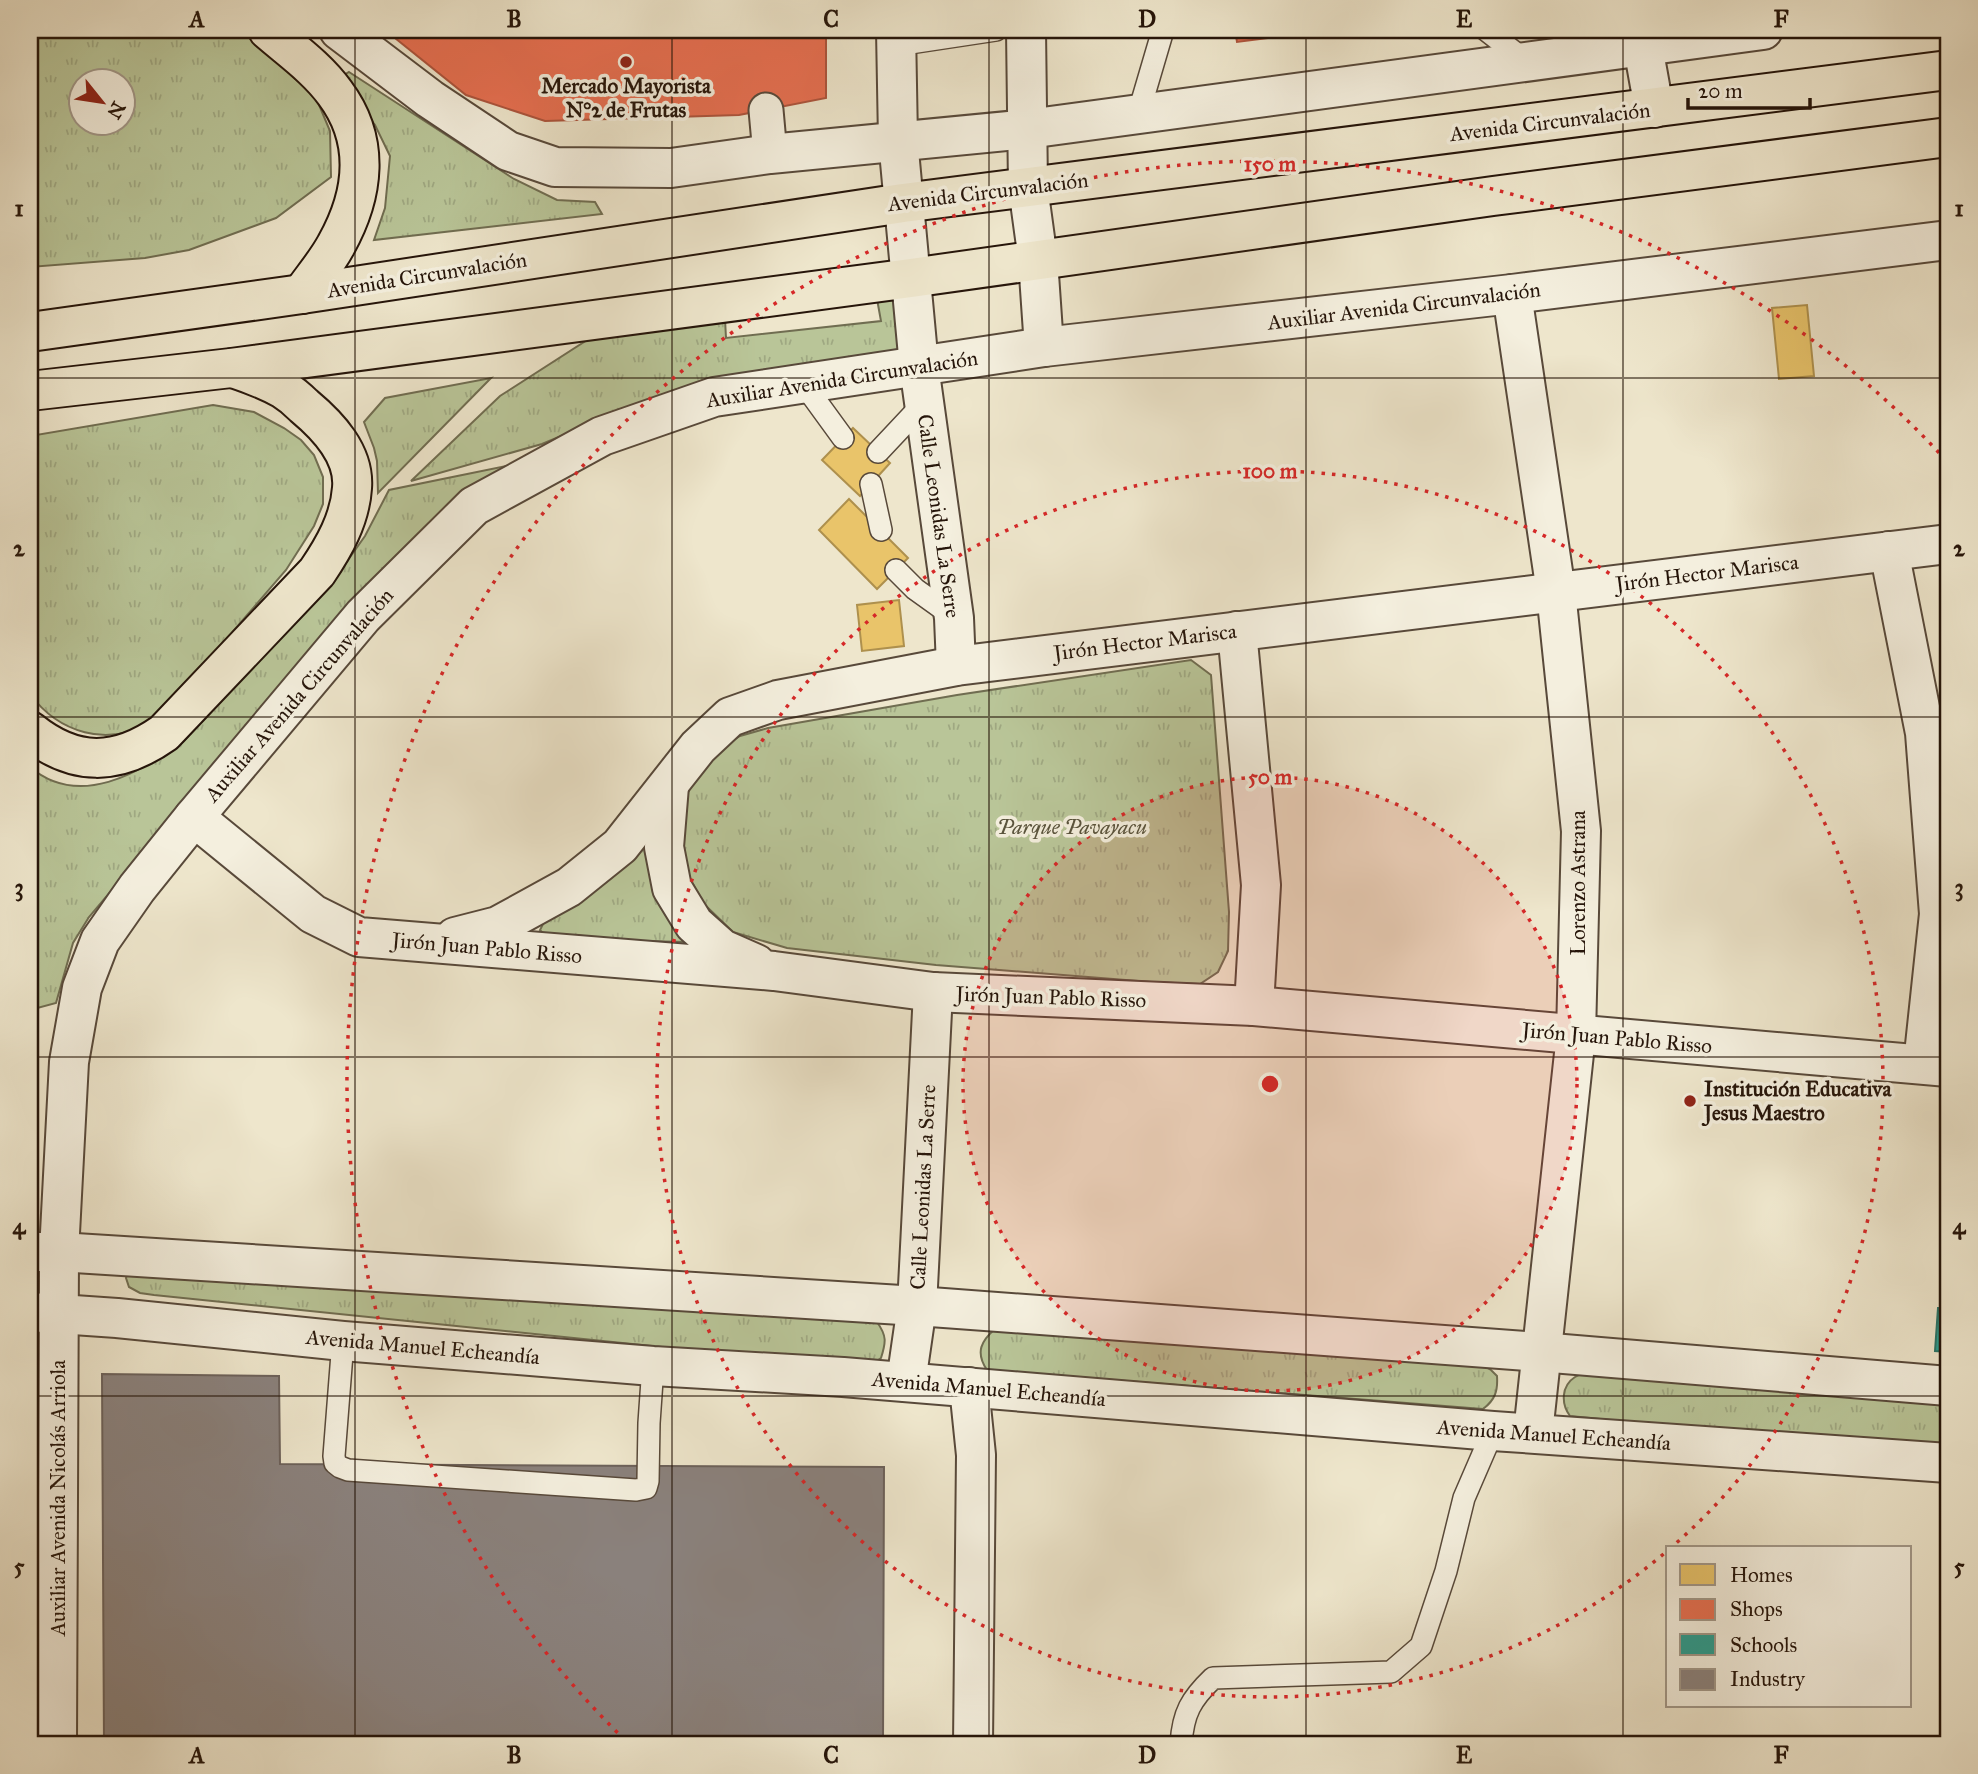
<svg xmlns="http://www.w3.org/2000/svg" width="1978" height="1774" font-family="'IM FELL Great Primer',serif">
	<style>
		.grass { fill: url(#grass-tufts); stroke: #706d51; stroke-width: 2; fill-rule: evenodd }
		.homes { fill: #e9c46a; stroke: #ae904d; stroke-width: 2 }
		.shops { fill: #e76f51; stroke: #ad543c; stroke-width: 2 }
		.schools { fill: #2a9d8f; stroke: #297467; stroke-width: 2 }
		.industry { fill: #8a817c; stroke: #6c615a; stroke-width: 2 }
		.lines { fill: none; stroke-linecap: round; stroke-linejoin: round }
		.service-casing { stroke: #58493a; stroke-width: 24 }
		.pedestrian-casing { stroke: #58493a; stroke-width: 37 }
		.minor-casing { stroke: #58493a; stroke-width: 42 }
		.tertiary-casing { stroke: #58493a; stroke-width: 42 }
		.primary-casing { stroke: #26150a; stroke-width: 42 }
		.service { stroke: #f4efde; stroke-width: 21 }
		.pedestrian { stroke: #f4efde; stroke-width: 33 }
		.minor { stroke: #f4efde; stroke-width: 38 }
		.tertiary { stroke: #f4efde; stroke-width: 38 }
		.primary { stroke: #eee6cc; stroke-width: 38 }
		.grid { fill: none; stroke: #26150a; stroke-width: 2; stroke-opacity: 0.55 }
		.ring { fill: none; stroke: #d62828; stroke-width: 3.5; stroke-dasharray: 3.5 7 }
		.poi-dot { fill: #8f2418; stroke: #f4efde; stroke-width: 2.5 }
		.labels { text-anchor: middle; stroke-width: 7; stroke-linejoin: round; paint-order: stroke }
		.poi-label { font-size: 21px; font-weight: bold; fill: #26150a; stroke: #f4efde }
		.street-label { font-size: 21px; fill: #26150a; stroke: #f4efde }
		.park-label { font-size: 21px; font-style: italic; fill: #59533c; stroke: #f4efde }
		.centre { fill: #d62828; stroke: #f4efde; stroke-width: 3.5 }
		.ring-label { font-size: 21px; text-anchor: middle; font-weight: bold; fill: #d62828; stroke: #f4efde; stroke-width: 7; stroke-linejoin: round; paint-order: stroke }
		.neatline { fill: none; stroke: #26150a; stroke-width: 2.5 }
		.grid-label { font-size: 23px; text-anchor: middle; font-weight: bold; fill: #26150a }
	</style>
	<defs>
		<pattern id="grass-tufts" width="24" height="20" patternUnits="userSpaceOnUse" patternTransform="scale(1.75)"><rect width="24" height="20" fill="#b9c598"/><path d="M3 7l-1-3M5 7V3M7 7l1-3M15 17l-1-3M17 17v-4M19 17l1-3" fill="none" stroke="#9fa882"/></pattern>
	</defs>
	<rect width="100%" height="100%" fill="#eee6cc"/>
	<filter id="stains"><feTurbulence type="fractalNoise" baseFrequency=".00286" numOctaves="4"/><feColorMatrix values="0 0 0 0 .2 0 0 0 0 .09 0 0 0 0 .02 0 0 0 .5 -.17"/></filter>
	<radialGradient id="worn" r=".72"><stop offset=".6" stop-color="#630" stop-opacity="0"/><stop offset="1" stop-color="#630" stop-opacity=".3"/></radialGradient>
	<g class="grass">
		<path d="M30,30H245L317,100L330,131L331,177L276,218L189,250L145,258L30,267ZM80,80H122V122H80Z"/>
		<path d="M349,72L514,179L557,200L595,202L602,214L374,240L385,208L390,156L375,125L339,78Z"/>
		<path d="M901,295L909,355L614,414L542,444L411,481L500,396L595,335L725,319L726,338L881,321L877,299Z"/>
		<path d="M491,378L378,493L377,461L374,448L364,422L385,398Z"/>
		<path d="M213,405L254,412L284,428L301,440L314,455L323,477V504L314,526L286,570L171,703C164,709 158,716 150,721C108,749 58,732 30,694V436Z"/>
		<path d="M526,462L347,612L89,917L73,943L56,1003L30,1010V767C79,809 139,773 183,742L333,581L365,536L389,490Z"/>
		<path d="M1191,660L1211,675L1229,912L1228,951L1218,972L1200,984L1151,982L936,965L787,948L733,932L704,904L688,875L676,834L681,805L696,776L720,748L740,736L768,728L957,695Z"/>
		<path d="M650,825L688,942L548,939L540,930L547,916Z"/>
		<path d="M129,1269L877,1322C887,1336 886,1342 881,1358L867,1368L154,1295L140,1293L129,1287L126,1278Z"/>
		<path d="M996,1328L1482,1365L1491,1370L1497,1376C1498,1391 1495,1400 1483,1409L987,1370C975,1352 981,1341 996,1328Z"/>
		<path d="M30,1356L35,1359L37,1744H30Z"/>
		<path d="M1603,1370L1948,1401V1451L1943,1453L1570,1416C1561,1404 1561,1386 1575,1377C1582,1372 1594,1372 1603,1370Z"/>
	</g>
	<g class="homes">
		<path d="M1807,305L1814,376L1779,379L1772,308Z"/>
		<path d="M853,428L890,463L860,496L822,460Z"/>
		<path d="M849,499L908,558L877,589L819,530Z"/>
		<path d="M899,600L904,646L862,651L857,605Z"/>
	</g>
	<g class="shops">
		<path d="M385,30H826V98L739,115L545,121L466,95Z"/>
		<path d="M1235,30H1331L1237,42Z"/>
	</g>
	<path class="schools" d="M1938,1308L1948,1309V1352L1935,1351Z"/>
	<path class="industry" d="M102,1374L279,1376L280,1464L884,1467L883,1744H104Z"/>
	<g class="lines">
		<defs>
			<g id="service">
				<path d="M1486,30L1527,62"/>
				<path d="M897,45L996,30"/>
				<path d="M1138,115L1163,30"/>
				<path d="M803,383L843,438"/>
				<path d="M878,452L924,403"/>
				<path d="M871,484L881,530"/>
				<path d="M896,570L915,589L954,617"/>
				<path d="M343,1341L334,1456L335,1463L340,1467L348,1470L636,1490L646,1488L648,1481L649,1423L653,1366"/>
				<path d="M1181,1744C1183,1713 1191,1699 1213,1678L1391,1672L1421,1646L1446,1571L1464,1498L1493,1431"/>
			</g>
			<path id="pedestrian" d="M766,110L770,154"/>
			<g id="minor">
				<path d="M1640,30L1654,108"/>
				<path d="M1512,294L1556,592L1581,831L1576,1035L1533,1433"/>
				<path d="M919,366L954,618L956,666"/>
				<path d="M1889,551L1925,733L1939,914L1923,1064"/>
				<path d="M1237,631L1261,885L1254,1006"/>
				<path d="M669,786L664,847L672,888L694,924L722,949L756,964"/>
				<path d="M194,817L313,914L359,937L774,971L933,992L1254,1006L1948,1067"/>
				<path d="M455,937L498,926L569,887L620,846L698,747L730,717L778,700L956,666L1948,544"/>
				<path d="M906,1382L917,1306L933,992"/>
				<path d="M969,1387L976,1455L973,1744"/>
			</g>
			<g id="tertiary">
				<path d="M339,30L430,99L508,151L555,167L671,168L770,154L1028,129L1763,30"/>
				<path d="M896,30L898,140L919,366"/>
				<path d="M1026,30L1028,187L1038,260L1044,347"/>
				<path d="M30,1252H59L917,1306L1540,1352L1948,1386"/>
				<path d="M30,1312L117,1318L343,1341L653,1366L843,1377L1493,1431L1948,1463"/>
				<path d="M57,1744L59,1252L69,1062L82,988L100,941L137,888L194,817L363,616L474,506L602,436L714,397L1044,347L1512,294L1948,240"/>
			</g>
			<g id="primary">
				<path d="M268,30C291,50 317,68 335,93C371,141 364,195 336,245C327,262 313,278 302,294"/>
				<path d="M30,332L302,294L903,203L1948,70"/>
				<path d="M30,391L231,368L911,278L1493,196L1948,137"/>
				<path d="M30,731C75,767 117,766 164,733L317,572C334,547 350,519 352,488C355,454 328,426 304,406C298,400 291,394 283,389C267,380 251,374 233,368"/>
			</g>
		</defs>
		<use href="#service" class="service-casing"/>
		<use href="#pedestrian" class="pedestrian-casing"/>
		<use href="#minor" class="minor-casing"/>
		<use href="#tertiary" class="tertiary-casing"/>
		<use href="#primary" class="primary-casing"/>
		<use href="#service" class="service"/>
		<use href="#pedestrian" class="pedestrian"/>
		<use href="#minor" class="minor"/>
		<use href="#tertiary" class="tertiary"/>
		<use href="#primary" class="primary"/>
	</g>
	<path class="grid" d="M355,30V1744M672,30V1744M989,30V1744M1306,30V1744M1623,30V1744M30,378H1948M30,717H1948M30,1057H1948M30,1396H1948"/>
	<circle cx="1270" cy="1084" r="307" fill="#d62828" fill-opacity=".12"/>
	<g class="ring">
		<circle cx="1270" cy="1084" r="307"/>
		<circle cx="1270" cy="1084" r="613"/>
		<path d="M625 1740A920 920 0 1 1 1943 457"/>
	</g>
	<g class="poi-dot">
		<circle cx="626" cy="62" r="7"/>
		<circle cx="1690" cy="1101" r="7"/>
	</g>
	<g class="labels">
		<g class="poi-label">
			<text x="626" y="93">Mercado Mayorista<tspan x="626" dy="24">N°2 de Frutas</tspan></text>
			<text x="1704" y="1096" text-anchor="start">Institución Educativa<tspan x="1704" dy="24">Jesus Maestro</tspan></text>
		</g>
		<g class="street-label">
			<text transform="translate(1550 122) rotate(-7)" y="7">Avenida Circunvalación</text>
			<text transform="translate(988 192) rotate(-7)" y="7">Avenida Circunvalación</text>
			<text transform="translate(427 275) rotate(-9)" y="7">Avenida Circunvalación</text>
			<text transform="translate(1404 306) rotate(-7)" y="7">Auxiliar Avenida Circunvalación</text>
			<text transform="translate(842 379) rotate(-9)" y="7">Auxiliar Avenida Circunvalación</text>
			<text transform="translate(939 516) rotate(82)" y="7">Calle Leonidas La Serre</text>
			<text transform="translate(1707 573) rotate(-7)" y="7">Jirón Hector Marisca</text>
			<text transform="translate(1145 642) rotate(-7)" y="7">Jirón Hector Marisca</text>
			<text transform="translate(299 695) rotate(-49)" y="7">Auxiliar Avenida Circunvalación</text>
			<text transform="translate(1578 883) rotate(-90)" y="7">Lorenzo Astrana</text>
			<text transform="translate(487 948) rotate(5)" y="7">Jirón Juan Pablo Risso</text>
			<text transform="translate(1051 997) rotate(2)" y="7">Jirón Juan Pablo Risso</text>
			<text transform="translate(1617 1038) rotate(5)" y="7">Jirón Juan Pablo Risso</text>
			<text transform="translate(923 1187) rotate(-87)" y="7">Calle Leonidas La Serre</text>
			<text transform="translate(423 1347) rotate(5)" y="7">Avenida Manuel Echeandía</text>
			<text transform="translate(989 1389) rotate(5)" y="7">Avenida Manuel Echeandía</text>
			<text transform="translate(1554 1435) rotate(4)" y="7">Avenida Manuel Echeandía</text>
			<text transform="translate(58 1498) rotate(-90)" y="7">Auxiliar Avenida Nicolás Arriola</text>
		</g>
		<g class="park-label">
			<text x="1072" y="834">Parque Pavayacu</text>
		</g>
	</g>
	<circle cx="1270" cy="1084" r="10" class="centre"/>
	<g class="ring-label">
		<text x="1270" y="171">150 m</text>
		<text x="1270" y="478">100 m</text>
		<text x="1270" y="784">50 m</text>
	</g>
	<rect width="1978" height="1774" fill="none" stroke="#eee6cc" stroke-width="77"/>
	<rect x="1666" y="1546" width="245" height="161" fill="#f4efde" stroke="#a29889" stroke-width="2"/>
	<rect x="1680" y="1564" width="35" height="21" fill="#e9c46a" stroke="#a29889" stroke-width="2"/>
	<text x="1730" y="1582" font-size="21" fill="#26150a">Homes</text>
	<rect x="1680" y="1599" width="35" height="21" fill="#e76f51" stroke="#a29889" stroke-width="2"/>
	<text x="1730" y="1616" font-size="21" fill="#26150a">Shops</text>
	<rect x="1680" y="1634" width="35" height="21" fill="#2a9d8f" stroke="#a29889" stroke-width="2"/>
	<text x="1730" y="1652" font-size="21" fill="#26150a">Schools</text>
	<rect x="1680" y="1669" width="35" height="21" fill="#8a817c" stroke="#a29889" stroke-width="2"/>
	<text x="1730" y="1686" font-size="21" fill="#26150a">Industry</text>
	<g transform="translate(102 102) rotate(120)"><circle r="33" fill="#f4efde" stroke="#a29889" stroke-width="2"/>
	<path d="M0-5L12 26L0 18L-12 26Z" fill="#8f2418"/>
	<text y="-10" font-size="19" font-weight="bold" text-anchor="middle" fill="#26150a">N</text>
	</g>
	<path d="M1688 98v10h122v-10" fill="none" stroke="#26150a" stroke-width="3.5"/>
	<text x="1698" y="98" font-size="21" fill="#26150a" stroke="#f4efde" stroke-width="5" paint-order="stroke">20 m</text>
	<rect x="38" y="38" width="1902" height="1698" class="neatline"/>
	<g class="grid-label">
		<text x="197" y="27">A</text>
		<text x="514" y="27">B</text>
		<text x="831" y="27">C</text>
		<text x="1147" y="27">D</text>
		<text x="1464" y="27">E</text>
		<text x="1781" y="27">F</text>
		<text x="19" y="216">1</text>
		<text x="1959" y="216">1</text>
		<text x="19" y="556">2</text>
		<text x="1959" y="556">2</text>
		<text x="19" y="895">3</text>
		<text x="1959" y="895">3</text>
		<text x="19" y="1234">4</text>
		<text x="1959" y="1234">4</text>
		<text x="19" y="1574">5</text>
		<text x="1959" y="1574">5</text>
		<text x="197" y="1763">A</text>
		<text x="514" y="1763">B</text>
		<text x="831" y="1763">C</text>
		<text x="1147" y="1763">D</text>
		<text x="1464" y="1763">E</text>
		<text x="1781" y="1763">F</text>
	</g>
	<rect width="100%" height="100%" filter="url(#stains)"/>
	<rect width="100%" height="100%" fill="url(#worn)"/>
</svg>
